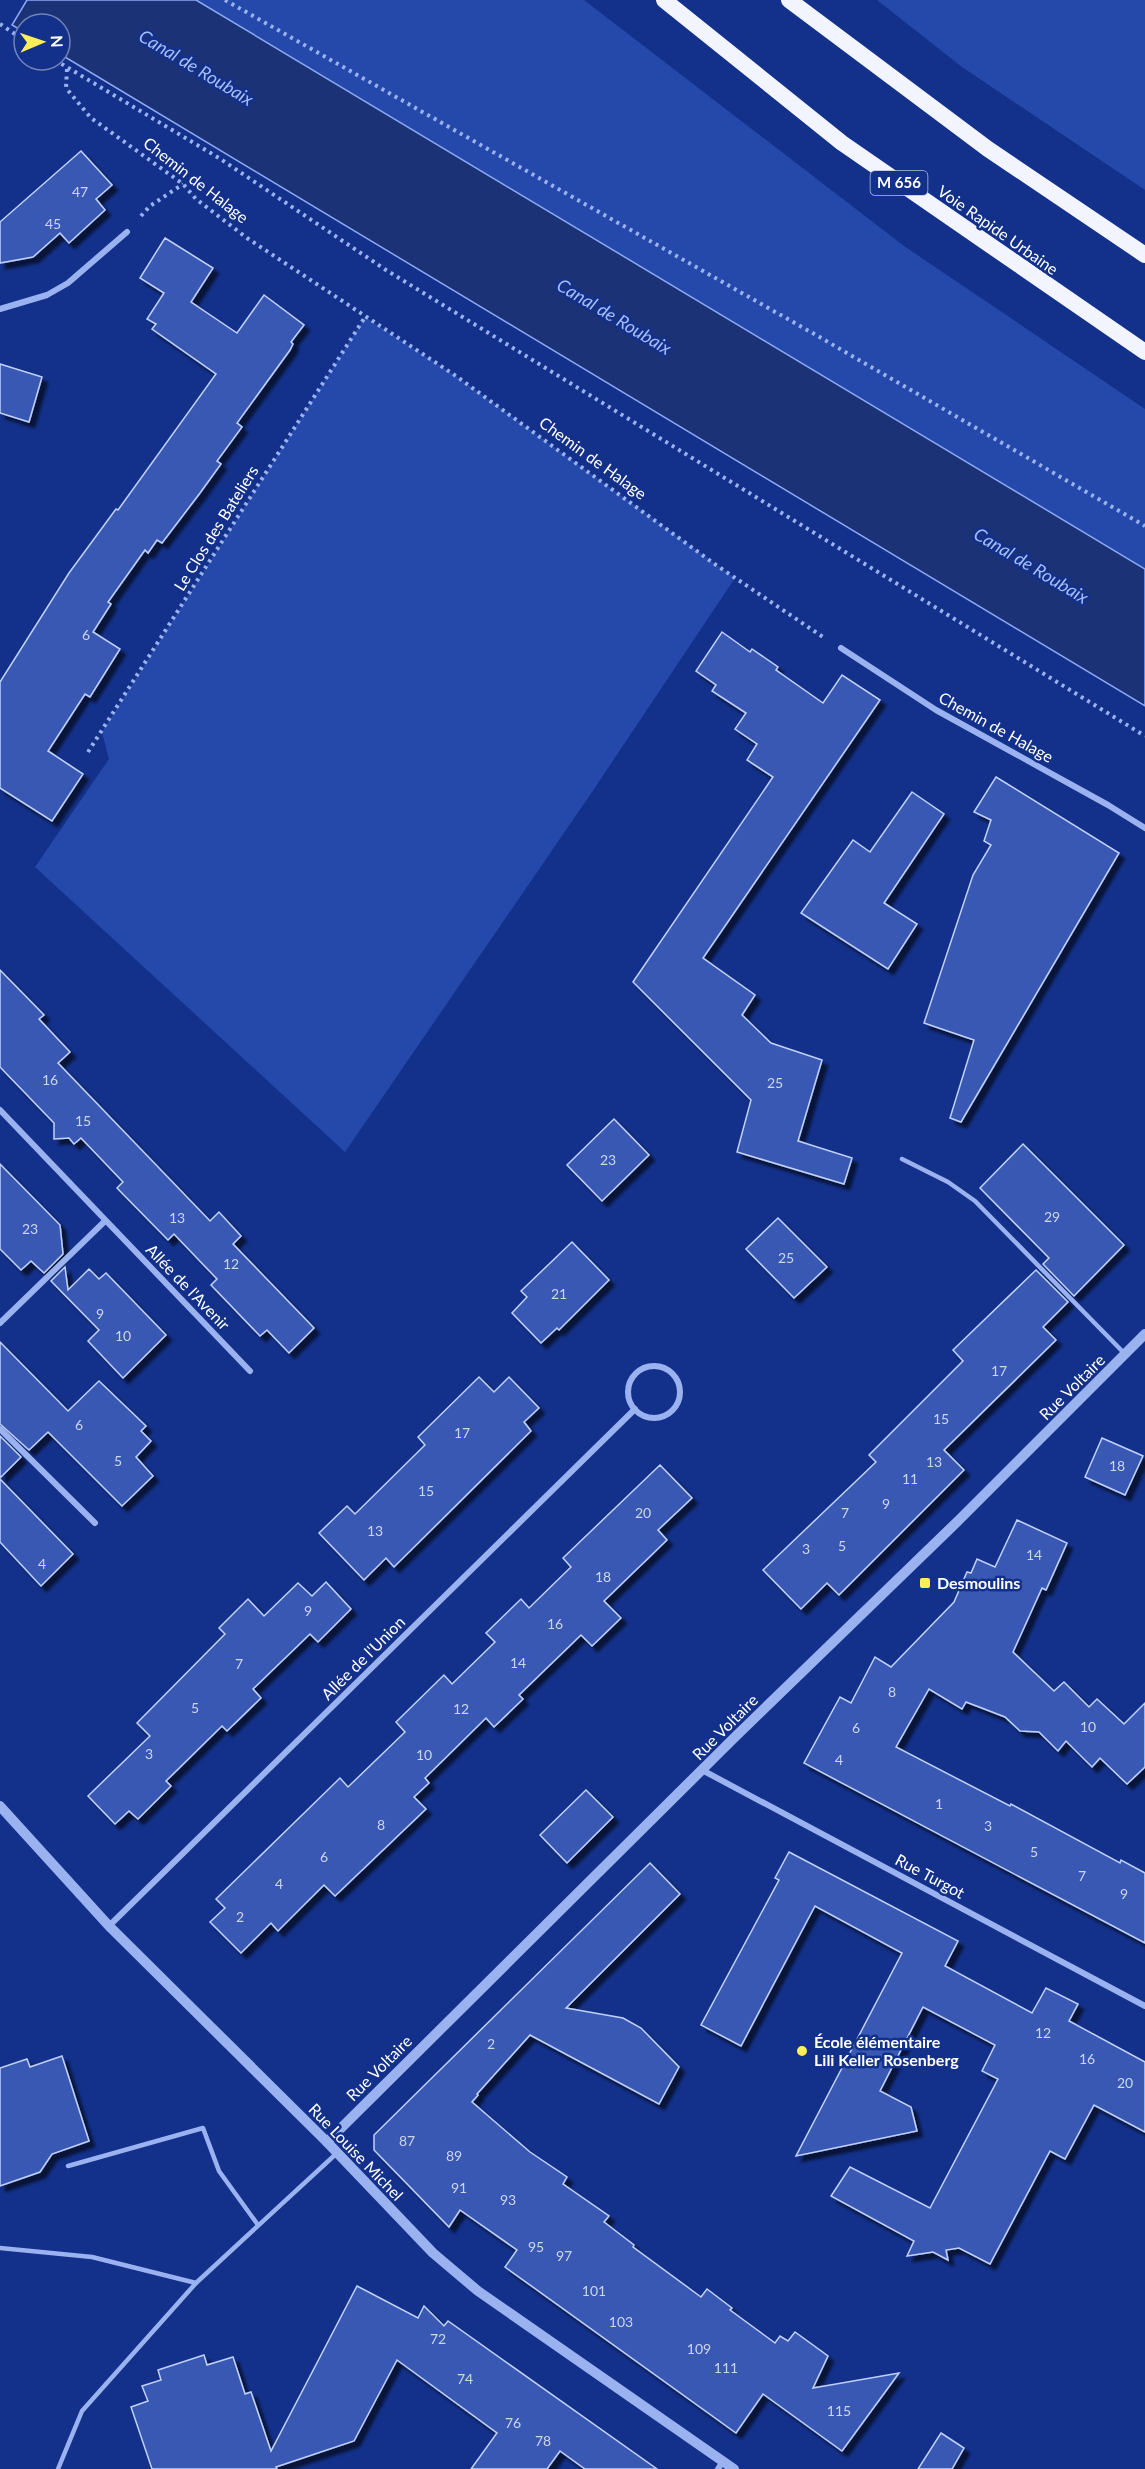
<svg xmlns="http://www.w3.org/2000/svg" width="1145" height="2469" font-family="Lato,sans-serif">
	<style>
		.green { fill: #2549aa }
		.water { fill: #1c3276; stroke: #8da9f4; stroke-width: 1.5 }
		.building { fill: #3758b3; stroke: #c1d1fc; stroke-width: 1.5; filter: url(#shadow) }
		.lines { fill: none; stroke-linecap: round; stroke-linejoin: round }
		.path { stroke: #9bb2f0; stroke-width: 4; stroke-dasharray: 3 4.5; stroke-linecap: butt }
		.service { stroke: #9bb2f0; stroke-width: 4.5 }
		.minor { stroke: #9bb2f0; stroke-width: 6 }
		.tertiary { stroke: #9bb2f0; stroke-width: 10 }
		.trunk { stroke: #f2f4ff; stroke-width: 16 }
		.poi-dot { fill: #ffee5a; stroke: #13318b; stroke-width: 2 }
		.labels { text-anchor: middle; stroke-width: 5; stroke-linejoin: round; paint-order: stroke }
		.number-label { font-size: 14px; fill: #cdd5ec }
		.shield { fill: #13318b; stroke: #b8c1dc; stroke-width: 1.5 }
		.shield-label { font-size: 15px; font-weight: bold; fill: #fff }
		.street-label { font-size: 16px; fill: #fff; stroke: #13318b }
		.poi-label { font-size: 16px; font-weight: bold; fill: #fff; stroke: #13318b; text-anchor: start }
		.water-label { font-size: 18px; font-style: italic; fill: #a7bdf8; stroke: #13318b }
	</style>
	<defs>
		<filter id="shadow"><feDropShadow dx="5.5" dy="5.5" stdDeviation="1.5" flood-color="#0009"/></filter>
	</defs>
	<rect width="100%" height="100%" fill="#13318b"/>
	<g class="green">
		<path d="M196,0H584L904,246L1145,409V569Z"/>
		<path d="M877,0H1145V190L962,67Z"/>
		<path d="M365,317L456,376L735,578L592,792L345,1152L35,867L109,759L102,732Z"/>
	</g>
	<path class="water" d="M27,0H196L1145,569V706L60,54V24H24V32L12,25Z"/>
	<g class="building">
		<path d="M81,151L112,185L96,199L105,210L69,243L60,233L33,257L0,263V222Z"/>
		<path d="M165,238L213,268L191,302L237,333L264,295L304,325L291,342L293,344L290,350L237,423L242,427L217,461L221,464L200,493L162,543L157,540L148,553L145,550L108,602L111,604L93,632L120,649L90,697L85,694L48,751L83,774L52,821L0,788V682L69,573L116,509L118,510L216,374L152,329L156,324L147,319L164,293L140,278Z"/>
		<path d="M0,364L42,377L29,422L0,413Z"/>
		<path d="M722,632L750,652L752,649L778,667L776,670L823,703L842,675L880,700L703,958L755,995L742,1015L771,1043L822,1060L798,1141L852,1158L844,1184L737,1152L751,1100L633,982L773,777L747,760L757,744L735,729L746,713L712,691L716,685L696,671Z"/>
		<path d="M996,777L1119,853L961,1122L950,1118L974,1040L924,1023L973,875L991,845L984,841L991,820L974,812Z"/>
		<path d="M912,792L944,814L884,903L917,924L888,969L801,913L853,840L870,852Z"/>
		<path d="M0,970L44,1015L39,1019L70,1052L58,1063L210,1221L219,1212L241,1236L233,1244L314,1328L289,1353L267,1330L260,1336L211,1285L217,1279L174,1234L168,1240L117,1188L123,1182L81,1138L74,1144L69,1138L54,1139V1123L0,1067Z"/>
		<path d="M614,1119L649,1155L602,1201L567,1165Z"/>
		<path d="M1023,1144L1124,1245L1074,1296L1043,1264L1049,1258L980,1188Z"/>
		<path d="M0,1164L60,1225L63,1254L44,1273L31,1261L21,1270L0,1249Z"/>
		<path d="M778,1218L827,1267L794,1298L746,1249Z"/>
		<path d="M572,1242L609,1280L559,1330L557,1328L541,1343L512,1313L527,1297L521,1291Z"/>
		<path d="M65,1267L68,1290L89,1269L99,1279L106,1273L166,1335L123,1378L88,1341L99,1330L51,1281Z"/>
		<path d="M1036,1270L1068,1302L1043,1327L1056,1340L944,1450L964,1470L839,1595L827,1583L801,1609L763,1570L876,1462L869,1455L963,1361L953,1350Z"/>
		<path d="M0,1342L68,1411L99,1381L146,1426L141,1431L151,1441L136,1457L153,1476L122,1506L48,1432L29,1450L0,1424Z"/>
		<path d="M479,1377L494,1392L509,1377L539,1408L524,1422L531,1431L394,1567L386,1558L364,1580L319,1533L347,1506L355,1514L425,1445L418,1437Z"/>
		<path d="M0,1436L21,1457L0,1478Z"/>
		<path d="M1102,1438L1143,1456L1125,1495L1085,1477Z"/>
		<path d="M660,1465L692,1498L658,1530L667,1540L604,1601L621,1618L592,1646L581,1635L519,1695L523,1699L494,1727L486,1718L425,1778L429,1783L414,1797L426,1809L335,1896L324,1885L278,1931L271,1923L241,1953L210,1922L225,1908L216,1899L340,1778L348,1787L405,1732L396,1722L444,1675L452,1684L495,1642L486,1633L521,1599L529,1608L571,1567L563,1558Z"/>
		<path d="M0,1479L73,1554L41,1586L0,1542Z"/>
		<path d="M1017,1520L1067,1543L1046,1590L1042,1588L1013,1652L1054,1691L1064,1682L1089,1707L1097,1699L1124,1724L1145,1703V1767L1127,1784L1100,1758L1092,1767L1066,1741L1058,1751L1039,1732L1020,1731L1005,1717L966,1702L962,1709L929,1689L896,1747L1010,1806L1011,1804L1120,1863L1121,1860L1145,1873V1943L804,1763L840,1697L851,1703L875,1657L891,1667L954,1602L967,1572L971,1573L977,1559L995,1567Z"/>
		<path d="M326,1582L351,1609L318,1642L310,1634L253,1689L261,1698L227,1731L222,1726L166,1781L171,1786L138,1819L129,1811L115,1824L88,1796L150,1736L137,1723L225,1634L219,1628L248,1599L264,1616L298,1583L312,1596Z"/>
		<path d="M586,1790L613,1817L567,1863L540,1835Z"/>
		<path d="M789,1852L958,1941L945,1966L1032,2013L1046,1988L1078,2004L1069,2021L1145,2062V2132L1094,2105L1065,2159L1050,2151L990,2264L959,2248L946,2250L948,2260L933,2252L907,2256L914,2241L831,2196L850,2167L930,2208L998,2079L982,2071L995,2045L923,2007L880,2091L911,2107L917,2131L796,2156L902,1953L815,1906L741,2046L701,2025L779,1880L775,1878Z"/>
		<path d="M650,1863L680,1894L566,2008L623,2018L641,2028L679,2067L659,2104L530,2035L477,2094L478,2095L472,2102L530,2152L567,2177L563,2184L609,2216L604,2222L634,2245L633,2247L701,2297L707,2289L732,2308L730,2310L775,2343L780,2336L788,2341L795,2332L828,2356L813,2388L899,2373L842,2451L763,2394L736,2433L505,2267L517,2250L460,2210L449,2227L374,2150V2135Z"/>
		<path d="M62,2056L89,2141L52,2154L40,2172L0,2186V2068L27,2059L30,2067Z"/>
		<path d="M357,2286L418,2318L424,2306L444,2326L448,2321L657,2469H585L560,2451L547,2469H471L497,2433L397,2360L354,2441L276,2467L277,2469H152L131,2407L148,2401L142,2386L161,2380L158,2370L204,2355L207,2365L233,2357L245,2394L251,2392L271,2451Z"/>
		<path d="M941,2433L964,2448L952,2469H918Z"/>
	</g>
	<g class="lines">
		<g class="path">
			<path d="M225,0L816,335L1145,526"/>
			<path d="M0,24L24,40"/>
			<path d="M55,60L219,158L386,270L1145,736"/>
			<path d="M67,69L66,88L91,118L183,184L196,199L247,238L456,376L716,565L823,637"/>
			<path d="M141,216L150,206L183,184"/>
			<path d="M88,752L365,317"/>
		</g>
		<g class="service">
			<path d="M902,1159L948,1182L975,1201L1125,1354"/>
			<path d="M68,2166L203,2128L219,2171L258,2225"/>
			<path d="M0,2248L92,2257L196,2283"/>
			<path d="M58,2469L82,2411L196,2283L337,2153"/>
		</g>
		<g class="minor">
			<path d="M0,309L47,295L68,283L127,232"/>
			<path d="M841,648L936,710L1108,805L1145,828"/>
			<path d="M0,1110L250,1371"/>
			<path d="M0,1323L105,1221"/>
			<circle cx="654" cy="1392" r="26"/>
			<path d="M0,1429L95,1523"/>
			<path d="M702,1770L1145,2006"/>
			<path d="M109,1926L635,1409"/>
			<path d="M718,2469L723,2461"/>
		</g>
		<g class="tertiary">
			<path d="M0,1806L109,1926L327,2142L433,2253L478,2291L734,2469"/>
			<path d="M327,2142L737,1735L959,1520L1145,1334"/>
		</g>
		<g class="trunk">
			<path d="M664,0L842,143L1145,352"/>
			<path d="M789,0L988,149L1145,255"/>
		</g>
	</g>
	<g class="poi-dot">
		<rect x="919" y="1577" width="12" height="12" rx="3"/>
		<circle cx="802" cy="2051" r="6"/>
	</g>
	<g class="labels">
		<g class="number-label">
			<text x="80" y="197">47</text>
			<text x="53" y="229">45</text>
			<text x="86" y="640">6</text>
			<text x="50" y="1085">16</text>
			<text x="775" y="1088">25</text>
			<text x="83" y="1126">15</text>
			<text x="608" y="1165">23</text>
			<text x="1052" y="1222">29</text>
			<text x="177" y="1223">13</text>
			<text x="30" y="1234">23</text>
			<text x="786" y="1263">25</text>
			<text x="231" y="1269">12</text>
			<text x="559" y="1299">21</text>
			<text x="100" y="1319">9</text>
			<text x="123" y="1341">10</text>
			<text x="999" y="1376">17</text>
			<text x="941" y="1424">15</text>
			<text x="79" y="1430">6</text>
			<text x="462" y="1438">17</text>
			<text x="118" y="1466">5</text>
			<text x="934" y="1467">13</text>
			<text x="1117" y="1471">18</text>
			<text x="910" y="1484">11</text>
			<text x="426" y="1496">15</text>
			<text x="886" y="1509">9</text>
			<text x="643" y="1518">20</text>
			<text x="845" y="1518">7</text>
			<text x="375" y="1536">13</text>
			<text x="842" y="1551">5</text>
			<text x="806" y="1554">3</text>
			<text x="1034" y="1560">14</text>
			<text x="42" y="1569">4</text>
			<text x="603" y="1582">18</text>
			<text x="308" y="1616">9</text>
			<text x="555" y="1629">16</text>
			<text x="518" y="1668">14</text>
			<text x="239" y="1669">7</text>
			<text x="892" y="1697">8</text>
			<text x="195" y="1713">5</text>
			<text x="461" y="1714">12</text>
			<text x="1088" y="1732">10</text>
			<text x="856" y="1733">6</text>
			<text x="149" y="1759">3</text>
			<text x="424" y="1760">10</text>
			<text x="839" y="1765">4</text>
			<text x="939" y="1809">1</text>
			<text x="381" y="1830">8</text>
			<text x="988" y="1831">3</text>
			<text x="1034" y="1857">5</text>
			<text x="324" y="1862">6</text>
			<text x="1082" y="1881">7</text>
			<text x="279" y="1889">4</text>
			<text x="1124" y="1899">9</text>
			<text x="240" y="1922">2</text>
			<text x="1043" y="2038">12</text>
			<text x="491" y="2049">2</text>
			<text x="1087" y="2064">16</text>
			<text x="1125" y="2088">20</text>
			<text x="407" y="2146">87</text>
			<text x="454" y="2161">89</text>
			<text x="459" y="2193">91</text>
			<text x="508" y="2205">93</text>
			<text x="536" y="2252">95</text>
			<text x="564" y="2261">97</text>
			<text x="594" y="2296">101</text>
			<text x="621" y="2327">103</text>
			<text x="438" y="2344">72</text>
			<text x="699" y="2354">109</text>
			<text x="726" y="2373">111</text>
			<text x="465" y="2384">74</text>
			<text x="839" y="2416">115</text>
			<text x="513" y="2428">76</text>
			<text x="543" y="2446">78</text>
		</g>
		<rect class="shield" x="870.5" y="171" width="57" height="24" rx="4.5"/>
		<g class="shield-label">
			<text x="899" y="188">M 656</text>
		</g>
		<g class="street-label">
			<text transform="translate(196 180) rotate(38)" y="6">Chemin de Halage</text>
			<text transform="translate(998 230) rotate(35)" y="6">Voie Rapide Urbaine</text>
			<text transform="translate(593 458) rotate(36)" y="6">Chemin de Halage</text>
			<text transform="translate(216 528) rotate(-58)" y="6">Le Clos des Bateliers</text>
			<text transform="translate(996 727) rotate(29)" y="6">Chemin de Halage</text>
			<text transform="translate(188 1287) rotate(46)" y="6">Allée de l'Avenir</text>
			<text transform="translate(1072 1387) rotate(-45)" y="6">Rue Voltaire</text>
			<text transform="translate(363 1658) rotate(-45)" y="6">Allée de l'Union</text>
			<text transform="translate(725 1727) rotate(-45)" y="6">Rue Voltaire</text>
			<text transform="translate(930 1876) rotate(28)" y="6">Rue Turgot</text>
			<text transform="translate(379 2068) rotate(-45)" y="6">Rue Voltaire</text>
			<text transform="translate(356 2152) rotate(46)" y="6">Rue Louise Michel</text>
		</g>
		<g class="poi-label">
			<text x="937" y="1589">Desmoulins</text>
			<text x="814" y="2048">École élémentaire<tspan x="814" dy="18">Lili Keller Rosenberg</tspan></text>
		</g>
		<g class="water-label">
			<text transform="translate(196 68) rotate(31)" y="6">Canal de Roubaix</text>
			<text transform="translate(614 317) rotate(31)" y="6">Canal de Roubaix</text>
			<text transform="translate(1031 566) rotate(31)" y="6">Canal de Roubaix</text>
		</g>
	</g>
	<g transform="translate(42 42) rotate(88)"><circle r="28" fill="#13318b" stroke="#7183b9" stroke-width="1.5"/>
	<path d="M0-4.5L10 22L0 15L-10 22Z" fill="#ffee5a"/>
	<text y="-9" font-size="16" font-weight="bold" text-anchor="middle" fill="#ffffff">N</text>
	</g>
</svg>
